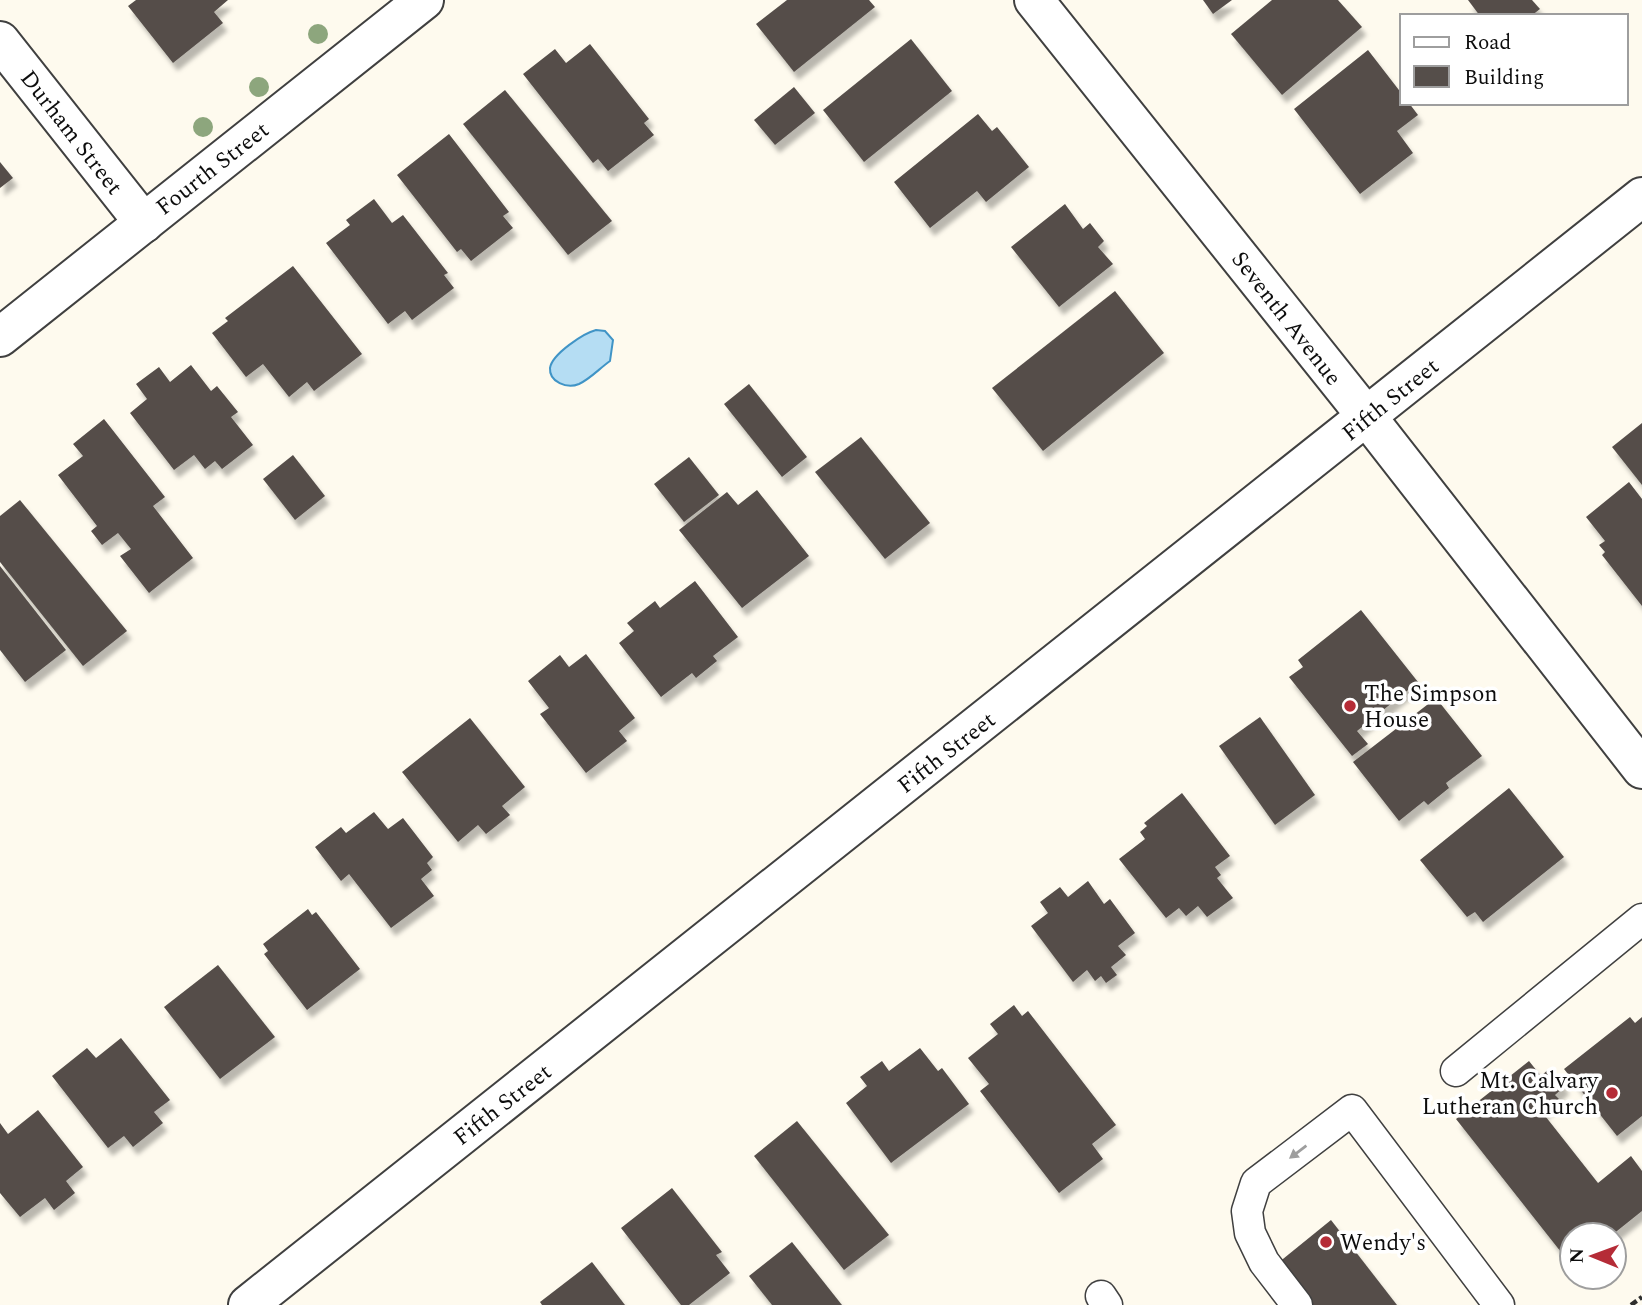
<svg xmlns="http://www.w3.org/2000/svg" width="1642" height="1305" font-family="Spectral,serif">
	<style>
		.water { fill: #b5ddf3; stroke: #4094c6; stroke-width: 2 }
		.building { fill: #554e4a; filter: url(#shadow) }
		.lines { fill: none; stroke-linecap: round; stroke-linejoin: round }
		.service-casing { stroke: #404040; stroke-width: 33 }
		.minor-casing { stroke: #404040; stroke-width: 42 }
		.path { stroke: #2f2f2f; stroke-width: 4.5; stroke-dasharray: 7 3.5; stroke-linecap: butt }
		.service { stroke: #fff; stroke-width: 30 }
		.minor { stroke: #fff; stroke-width: 38 }
		.tree { fill: #8da67d }
		.oneway { fill: #9e9e9e }
		.poi-dot { fill: #b52c37; stroke: #fff; stroke-width: 2.5 }
		.labels { text-anchor: middle; stroke-width: 7; stroke-linejoin: round; paint-order: stroke }
		.street-label { font-size: 23px; fill: #0d0d0d; stroke: #fff }
		.poi-label { font-size: 23px; fill: #0d0d0d; stroke: #fff; text-anchor: start }
	</style>
	<defs>
		<filter id="shadow"><feDropShadow dx="4.5" dy="8" stdDeviation="2" flood-color="#0004"/></filter>
	</defs>
	<rect width="100%" height="100%" fill="#fefaee"/>
	<path class="water" d="M596,330L605,331L613,340L610,361C600,368 590,379 579,384C567,389 549,382 550,368C552,354 584,333 596,330Z"/>
	<g class="building">
		<path d="M136,0H228L214,12L223,23L173,63L128,6Z"/>
		<path d="M787,0H869L875,7L794,72L756,24Z"/>
		<path d="M1203,0H1232L1213,14Z"/>
		<path d="M1272,0H1338L1362,27L1282,95L1231,34Z"/>
		<path d="M1468,0H1532L1540,9L1531,16H1480Z"/>
		<path d="M911,39L952,91L864,162L823,110Z"/>
		<path d="M590,44L649,119L644,123L654,135L608,171L598,159L593,163L523,74L555,49L566,63Z"/>
		<path d="M1368,50L1402,94V103H1409L1418,115L1397,131L1413,153L1360,194L1294,109Z"/>
		<path d="M794,87L815,113L775,145L754,120Z"/>
		<path d="M505,90L612,221L568,255L463,124Z"/>
		<path d="M978,114L992,131L997,127L1029,167L986,202L977,191L930,228L894,182Z"/>
		<path d="M449,134L509,212L503,216L513,228L471,261L461,249L457,252L397,175Z"/>
		<path d="M0,162L13,178L0,188Z"/>
		<path d="M374,199L392,223L403,215L448,273L444,275L454,288L412,320L405,311L388,324L326,243L350,225L346,220Z"/>
		<path d="M1065,204L1083,229L1090,223L1104,241L1098,247L1113,264L1059,307L1011,247Z"/>
		<path d="M293,266L362,354L314,391L307,382L289,397L263,364L246,377L212,333L228,321L225,318Z"/>
		<path d="M1115,291L1164,353L1043,451L992,388Z"/>
		<path d="M191,365L211,391L217,386L238,412L231,417L253,445L222,469L215,461L205,469L194,455L174,470L130,413L147,399L136,384L159,367L170,382Z"/>
		<path d="M749,384L807,457L782,477L724,404Z"/>
		<path d="M104,419L165,497L153,506L193,558L149,593L120,556L131,549L118,533L102,545L91,531L97,526L58,475L83,456L73,444Z"/>
		<path d="M1642,423V485L1612,447Z"/>
		<path d="M861,437L930,523L885,559L815,472Z"/>
		<path d="M293,455L325,496L295,520L263,479Z"/>
		<path d="M689,457L719,495L684,522L654,484Z"/>
		<path d="M1629,482L1642,499V606L1602,555L1605,552L1599,545L1605,541L1586,517Z"/>
		<path d="M757,490L809,556L742,608L679,530L727,492L738,505Z"/>
		<path d="M20,500L127,631L83,666L0,562V516Z"/>
		<path d="M0,566L66,650L25,682L0,650Z"/>
		<path d="M695,581L738,637L713,656L717,661L696,678L692,673L661,697L619,643L634,631L627,623L655,601L660,608Z"/>
		<path d="M1361,610L1418,682L1357,731L1368,744L1352,756L1289,677L1303,667L1298,660Z"/>
		<path d="M586,654L635,718L619,731L627,741L586,773L540,714L549,708L528,681L560,655L569,667Z"/>
		<path d="M1436,698L1482,756L1446,783L1449,788L1428,805L1424,801L1399,821L1353,762Z"/>
		<path d="M1260,717L1315,795L1275,825L1219,746Z"/>
		<path d="M470,718L525,787L502,806L510,815L486,834L478,825L458,842L402,772Z"/>
		<path d="M1509,788L1564,857L1483,922L1475,912L1467,917L1420,860Z"/>
		<path d="M1182,793L1230,856L1215,867L1221,875L1217,878L1233,898L1207,917L1198,906L1186,916L1179,908L1166,918L1119,859L1145,839L1140,832L1147,826L1144,823Z"/>
		<path d="M374,812L388,829L403,818L433,857L427,863L432,870L421,879L434,896L391,928L349,874L341,881L315,847L341,827L346,833Z"/>
		<path d="M1088,881L1104,904L1110,899L1135,933L1118,946L1126,955L1111,967L1117,975L1106,983L1101,976L1095,981L1087,970L1073,982L1031,926L1048,913L1040,902L1060,887L1068,897Z"/>
		<path d="M308,909L312,915L316,912L360,969L307,1010L264,954L268,951L263,944Z"/>
		<path d="M218,965L275,1037L220,1079L164,1007Z"/>
		<path d="M1014,1005L1022,1016L1028,1011L1116,1125L1092,1144L1103,1159L1059,1193L980,1091L989,1084L968,1058L998,1034L990,1024Z"/>
		<path d="M1630,1017L1635,1023L1642,1017V1116L1617,1136L1564,1069Z"/>
		<path d="M121,1038L170,1100L154,1112L163,1123L133,1147L124,1136L108,1148L52,1076L87,1048L96,1058Z"/>
		<path d="M920,1048L938,1071L942,1068L969,1104L891,1163L846,1103L867,1086L860,1077L882,1061L889,1071Z"/>
		<path d="M1529,1061L1541,1076L1550,1068L1565,1086L1555,1095L1559,1099L1542,1112L1598,1183L1631,1156L1642,1171V1211L1612,1235H1572V1266L1456,1119Z"/>
		<path d="M38,1110L83,1167L66,1181L75,1193L54,1210L45,1198L20,1217L0,1193V1123L8,1134Z"/>
		<path d="M797,1121L889,1235L844,1270L754,1156Z"/>
		<path d="M672,1188L722,1252L716,1255L730,1273L689,1305H681L621,1228Z"/>
		<path d="M1331,1220L1397,1305H1311L1278,1263Z"/>
		<path d="M792,1242L842,1305H772L749,1276Z"/>
		<path d="M592,1262L625,1305H542L540,1302Z"/>
	</g>
	<g class="lines">
		<defs>
			<g id="service">
				<path d="M1456,1071L1642,919"/>
				<path d="M1101,1296L1107,1305"/>
				<path d="M1297,1305L1264,1262L1250,1233L1247,1211L1256,1183L1352,1110L1499,1305"/>
			</g>
			<g id="minor">
				<path d="M1034,0L1367,417L1642,769"/>
				<path d="M0,41L144,223"/>
				<path d="M0,337L424,0"/>
				<path d="M248,1305L1642,197"/>
			</g>
		</defs>
		<use href="#service" class="service-casing"/>
		<use href="#minor" class="minor-casing"/>
		<path class="path" d="M1631,1305L1642,1297"/>
		<use href="#service" class="service"/>
		<use href="#minor" class="minor"/>
	</g>
	<g class="tree">
		<circle cx="318" cy="34" r="10"/>
		<circle cx="259" cy="87" r="10"/>
		<circle cx="203" cy="127" r="10"/>
	</g>
	<defs><path id="oneway-solid" d="M-6-.8H1V-3.2L6.5 0L1 3.2V.8H-6Z" transform="scale(1.75)"/></defs>
	<use class="oneway" href="#oneway-solid" transform="translate(1298 1152) rotate(143)"/>
	<g class="poi-dot">
		<circle cx="1350" cy="706" r="7"/>
		<circle cx="1612" cy="1093" r="7"/>
		<circle cx="1326" cy="1242" r="7"/>
	</g>
	<g class="labels">
		<g class="street-label">
			<text transform="translate(72 132) rotate(52)" y="8">Durham Street</text>
			<text transform="translate(212 168) rotate(-38)" y="8">Fourth Street</text>
			<text transform="translate(1287 318) rotate(52)" y="8">Seventh Avenue</text>
			<text transform="translate(1390 399) rotate(-39)" y="8">Fifth Street</text>
			<text transform="translate(946 752) rotate(-38)" y="8">Fifth Street</text>
			<text transform="translate(502 1104) rotate(-38)" y="8">Fifth Street</text>
		</g>
		<g class="poi-label">
			<text x="1364" y="701">The Simpson<tspan x="1364" dy="26">House</tspan></text>
			<text x="1598" y="1088" text-anchor="end">Mt. Calvary<tspan x="1598" dy="26">Lutheran Church</tspan></text>
			<text x="1340" y="1250">Wendy's</text>
		</g>
	</g>
	<rect x="1400" y="14" width="228" height="91" fill="#ffffff" stroke="#9e9e9e" stroke-width="2"/>
	<rect x="1414" y="37" width="35" height="10" fill="#ffffff" stroke="#9e9e9e" stroke-width="2"/>
	<text x="1464" y="49" font-size="21" fill="#0d0d0d">Road</text>
	<rect x="1414" y="66" width="35" height="21" fill="#554e4a" stroke="#9e9e9e" stroke-width="2"/>
	<text x="1464" y="84" font-size="21" fill="#0d0d0d">Building</text>
	<g transform="translate(1593 1256) rotate(271)"><circle r="33" fill="#ffffff" stroke="#9e9e9e" stroke-width="2"/>
	<path d="M0-5L12 26L0 18L-12 26Z" fill="#b52c37"/>
	<text y="-10" font-size="19" font-weight="bold" text-anchor="middle" fill="#0d0d0d">N</text>
	</g>
</svg>
